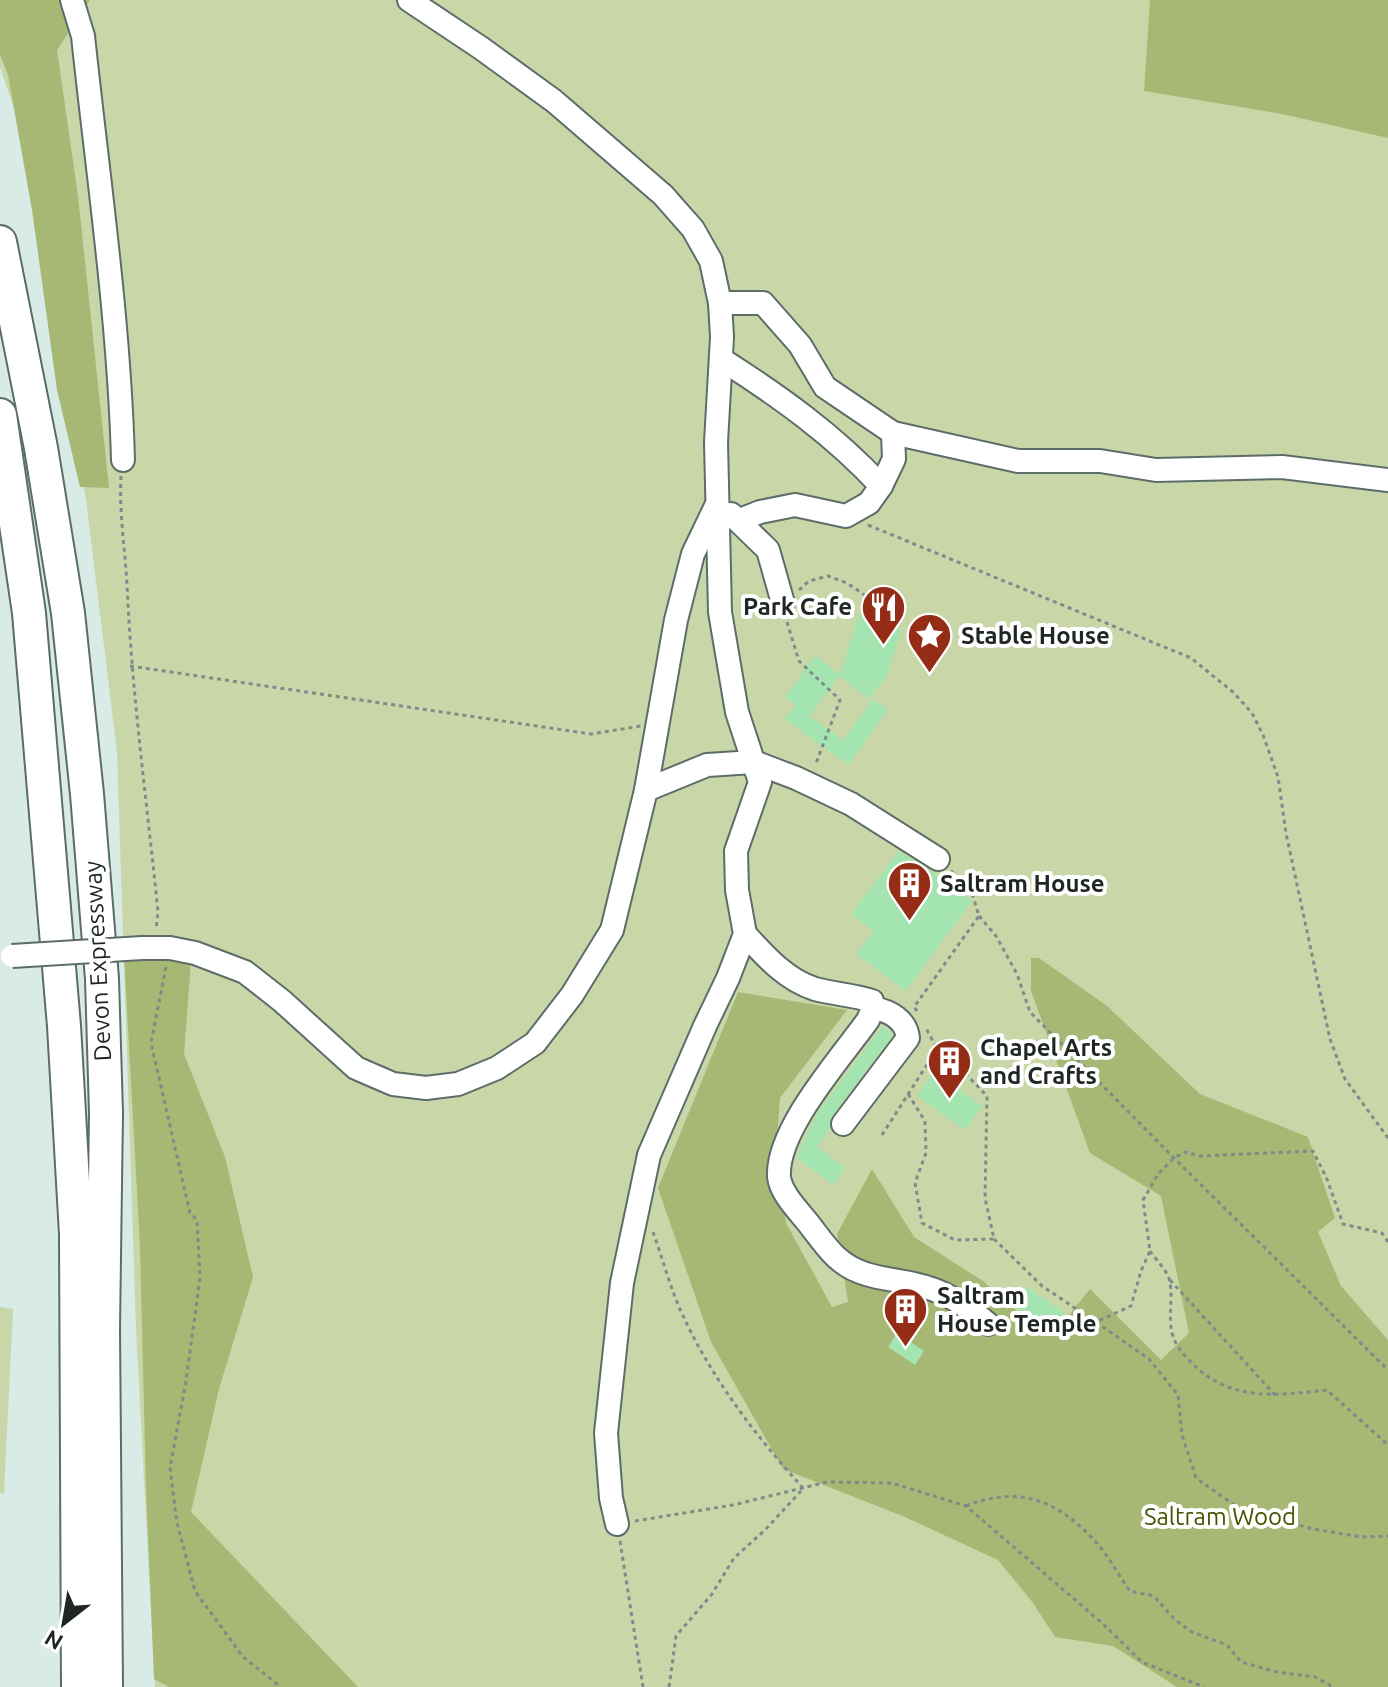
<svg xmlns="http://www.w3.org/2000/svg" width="1388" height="1687" font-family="Ubuntu,sans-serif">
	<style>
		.green { fill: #c9d7a8 }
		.forest { fill: #a6b873 }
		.building { fill: #a4e4b1 }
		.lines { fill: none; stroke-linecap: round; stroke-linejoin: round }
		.minor-casing { stroke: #5c6d69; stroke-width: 26 }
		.highway-casing { stroke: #5c6d69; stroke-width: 36 }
		.path { stroke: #7e8c89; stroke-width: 3; stroke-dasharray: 4 4; stroke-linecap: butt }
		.minor { stroke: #fff; stroke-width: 22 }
		.highway { stroke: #fff; stroke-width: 32 }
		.minor-bridge-casing { stroke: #5c6d69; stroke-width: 26; stroke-linecap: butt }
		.minor-bridge { stroke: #fff; stroke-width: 22 }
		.labels { text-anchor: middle; stroke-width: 8; stroke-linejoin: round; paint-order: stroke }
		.poi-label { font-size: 24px; font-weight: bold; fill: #1f2624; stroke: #fff; text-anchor: start }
		.street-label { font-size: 24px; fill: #1f2624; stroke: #fff }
		.park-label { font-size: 24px; fill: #465502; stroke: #fff }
	</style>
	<rect width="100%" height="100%" fill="#d8ebe7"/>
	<g class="green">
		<path d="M0,0H1388V1687H155L136,1329L117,752L86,500L29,153L0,67Z"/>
		<path d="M0,1307L13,1309L4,1494L0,1493Z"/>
	</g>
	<g class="forest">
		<path d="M0,0H90L57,50L78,196L109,488L80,487L57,390L32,210L8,75L0,55Z"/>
		<path d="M1150,0H1388V138L1282,114L1144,91Z"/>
		<path d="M124,955L191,961L184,1054L225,1157L253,1277L219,1389L191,1512L358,1687H169L154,1679L146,1488L140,1247Z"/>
		<path d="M1031,958H1039L1107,1006L1200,1094L1308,1137L1335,1218L1318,1232L1341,1286L1388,1340V1687H1177L1113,1646L1055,1637L1033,1603L998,1560L905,1517L783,1469L711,1342L658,1188L738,992L847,1010L780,1098L776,1152L786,1223L832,1307L848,1302L837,1234L872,1169L914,1237L983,1281L1013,1308L1053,1335L1090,1289L1161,1360L1189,1333L1161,1196L1090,1153L1031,991Z"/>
	</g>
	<g class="building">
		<path d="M859,615L902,630L886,677L869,699L839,676L810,716L843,740L873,699L888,710L848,765L785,719L796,705L785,697L815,656L840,674Z"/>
		<path d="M899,851L933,872L972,901L906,991L856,954L873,931L851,914Z"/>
		<path d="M883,1026L893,1035L832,1116L830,1129L817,1147L845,1168L833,1185L796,1157L818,1112Z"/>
		<path d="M934,1071L982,1106L965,1130L917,1096Z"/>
		<path d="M1027,1287L1065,1313L1052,1332L1014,1306Z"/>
		<path d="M897,1333L924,1351L915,1365L888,1347Z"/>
	</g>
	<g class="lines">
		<defs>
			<g id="minor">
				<path d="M72,0L83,36C98,177 119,318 123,460"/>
				<path d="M409,0L481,48L554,101L663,195L693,229L711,261L720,303L722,337L716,442L720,612L737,712L760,782L736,851L737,890L745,934L728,978L705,1026L649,1155L622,1283L606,1433L611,1498L617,1524"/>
				<path d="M720,303H763L800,345L825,387L893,433L1018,461H1100L1156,470L1282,467L1388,480"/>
				<path d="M721,359C779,396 834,435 881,486"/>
				<path d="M731,514L768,550L783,603"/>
				<path d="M740,520L760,512L795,505L846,516L869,503L881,486L894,459L893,433"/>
				<path d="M646,790L707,765L754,762L796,778L851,804L938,859"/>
				<path d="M745,934C765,956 786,980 815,989C834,994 854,995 872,1001L873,1008L868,1020C841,1058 776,1130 779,1177C781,1195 802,1214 812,1228C828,1249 839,1266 866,1274C881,1279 898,1280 914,1284C943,1290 965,1304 988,1324"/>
				<path d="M142,948H170L195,953L245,972L282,1001L356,1068L393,1084L426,1088L458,1084L497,1068L535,1043L572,995L612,930L646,790L676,620L693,554L717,504"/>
				<path d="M843,1124L908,1038C906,1020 890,1011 873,1008"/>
			</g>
			<g id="highway">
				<path d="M0,242L41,448L68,613L87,794L102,979L106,1113L103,1328L106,1687"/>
				<path d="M0,415L29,613L64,1026L76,1234L78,1687"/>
			</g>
		</defs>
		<use href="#minor" class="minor-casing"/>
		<use href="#highway" class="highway-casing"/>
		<g class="path">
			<path d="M121,476C119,513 125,548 127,585C132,695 147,803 158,912L156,930"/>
			<path d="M868,525L1191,658L1233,692L1252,713L1263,735L1278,777L1286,833L1330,1039L1345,1079L1388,1138"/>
			<path d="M799,590L809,581L828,576L847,583L872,600L881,623"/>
			<path d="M787,622L799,661L840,700L815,766"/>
			<path d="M130,666L591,734L641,726"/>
			<path d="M979,916L996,936L1017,974L1030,1012L1174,1158L1388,1370"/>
			<path d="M166,967L151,1043L190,1213L197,1220L200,1278L186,1381L170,1468L177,1523L195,1591L243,1657L281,1687"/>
			<path d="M917,1011L914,1007L979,916L971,890L950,870"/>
			<path d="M908,1094L925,1121L926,1153L915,1183L922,1223L955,1240L994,1239L985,1198L987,1096L963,1071L937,1049"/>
			<path d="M882,1135L937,1049L926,1028"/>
			<path d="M653,1232C662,1257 669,1283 679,1307C709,1375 754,1434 803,1488"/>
			<path d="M994,1239L1042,1286L1096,1322L1131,1306L1141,1271L1150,1251L1143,1200L1158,1174L1174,1158L1185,1152L1200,1156L1313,1151L1327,1179L1343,1224L1382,1233L1388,1242"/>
			<path d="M1150,1251C1156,1260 1169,1272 1170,1283C1173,1299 1168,1316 1172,1333C1176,1348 1186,1357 1197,1368C1235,1402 1280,1395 1327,1390L1388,1445"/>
			<path d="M1170,1280L1275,1395"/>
			<path d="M1096,1322L1149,1359L1178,1395L1182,1435L1196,1478L1240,1509L1313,1529L1362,1537L1388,1536"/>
			<path d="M966,1506C1018,1485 1057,1500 1094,1540C1108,1554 1118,1575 1130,1591L1154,1596L1174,1619L1192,1632L1227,1645L1241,1662L1277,1672L1315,1677L1333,1687"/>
			<path d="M635,1521L733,1505L827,1482L892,1483L966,1506L1102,1623L1142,1662L1204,1687"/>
			<path d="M620,1541L643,1687"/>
			<path d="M669,1687L676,1636L712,1594L734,1558L765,1530L801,1491"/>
		</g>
		<use href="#minor" class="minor"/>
		<use href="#highway" class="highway"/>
		<defs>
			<path id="minor-bridge" d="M12,956L142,948"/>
		</defs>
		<use href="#minor-bridge" class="minor-bridge-casing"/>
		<use href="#minor-bridge" class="minor-bridge"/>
	</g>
	<defs>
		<symbol id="restaurant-pin" viewBox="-11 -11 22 30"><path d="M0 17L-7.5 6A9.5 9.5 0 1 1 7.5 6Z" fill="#952d16" stroke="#fff"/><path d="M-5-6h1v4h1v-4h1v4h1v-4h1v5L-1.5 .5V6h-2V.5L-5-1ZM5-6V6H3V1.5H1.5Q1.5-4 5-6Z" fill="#fff"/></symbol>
		<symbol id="sight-pin" viewBox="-11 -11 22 30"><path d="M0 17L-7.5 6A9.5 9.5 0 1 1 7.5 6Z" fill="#952d16" stroke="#fff"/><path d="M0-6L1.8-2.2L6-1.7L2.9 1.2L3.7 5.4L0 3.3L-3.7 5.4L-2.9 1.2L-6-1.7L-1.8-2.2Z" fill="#fff"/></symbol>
		<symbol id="building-pin" viewBox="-11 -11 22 30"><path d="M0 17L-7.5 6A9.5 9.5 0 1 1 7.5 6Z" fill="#952d16" stroke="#fff"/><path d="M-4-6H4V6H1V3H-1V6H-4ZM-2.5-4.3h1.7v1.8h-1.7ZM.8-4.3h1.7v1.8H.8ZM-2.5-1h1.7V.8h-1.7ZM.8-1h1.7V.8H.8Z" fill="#fff"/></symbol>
	</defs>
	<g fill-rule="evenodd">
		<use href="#restaurant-pin" x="858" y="582" width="51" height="69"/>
		<use href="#sight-pin" x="904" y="610" width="51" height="69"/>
		<use href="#building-pin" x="884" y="858" width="51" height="69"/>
		<use href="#building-pin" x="924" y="1036" width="51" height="69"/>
		<use href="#building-pin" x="880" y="1284" width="51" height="69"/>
	</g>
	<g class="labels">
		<g class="poi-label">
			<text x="852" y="615" text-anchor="end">Park Cafe</text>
			<text x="961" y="644">Stable House</text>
			<text x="940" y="892">Saltram House</text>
			<text x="980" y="1056">Chapel Arts<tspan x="980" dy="28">and Crafts</tspan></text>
			<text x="937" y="1304">Saltram<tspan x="937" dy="28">House Temple</tspan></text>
		</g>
		<g class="street-label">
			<text transform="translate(98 961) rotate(-93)" y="8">Devon Expressway</text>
		</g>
		<g class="park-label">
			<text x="1220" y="1525">Saltram Wood</text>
		</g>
	</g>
	<g transform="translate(64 1623) rotate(211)" stroke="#ffffff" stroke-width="6" paint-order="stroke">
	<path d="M0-6L14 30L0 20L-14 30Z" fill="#1f2624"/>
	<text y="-12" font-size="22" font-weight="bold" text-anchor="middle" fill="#1f2624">N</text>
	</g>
</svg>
